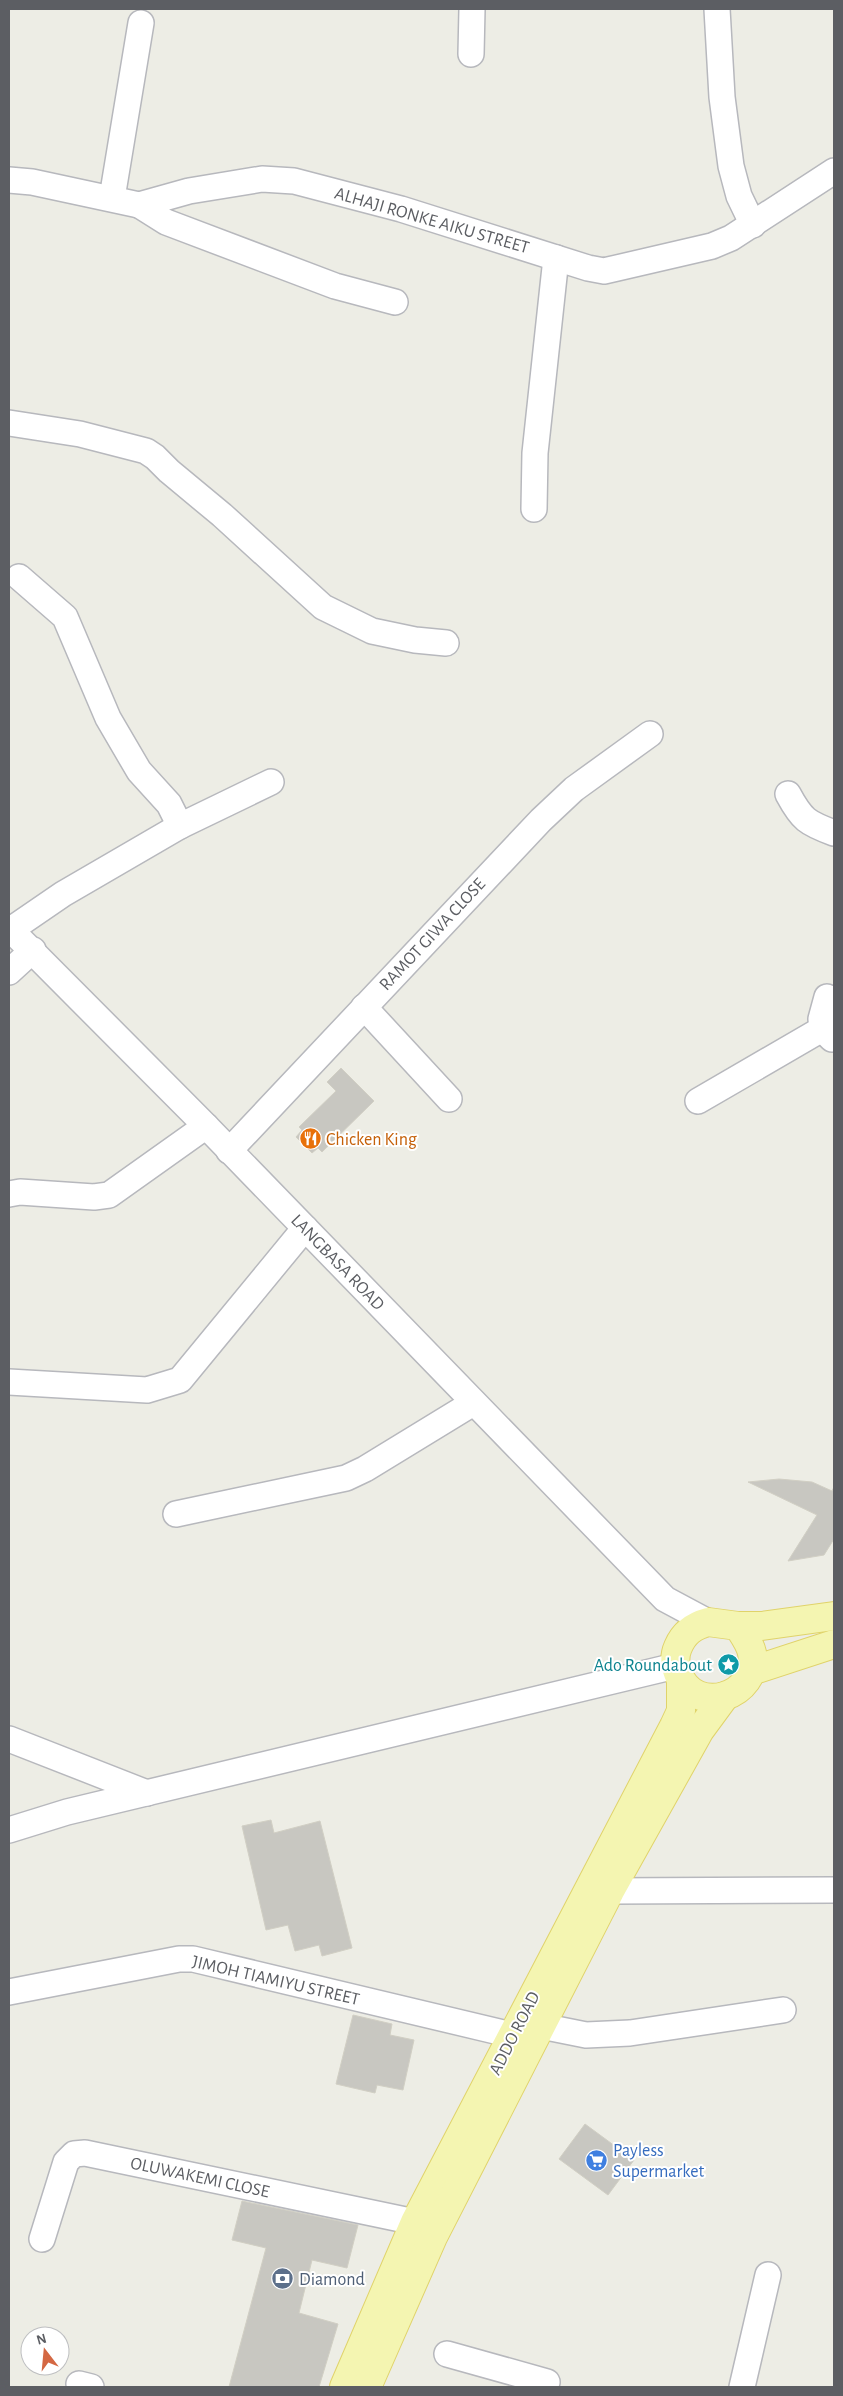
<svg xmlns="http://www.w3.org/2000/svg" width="843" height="2396" font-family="'Alegreya Sans',sans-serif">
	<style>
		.building { fill: #c8c7c1; stroke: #d1cfc4 }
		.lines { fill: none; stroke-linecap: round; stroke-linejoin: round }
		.minor-casing { stroke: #b7b8bd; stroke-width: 28 }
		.major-casing { stroke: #e0d36a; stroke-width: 30 }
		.minor { stroke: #fff; stroke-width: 25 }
		.major { stroke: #f4f5b1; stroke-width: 28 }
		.labels { text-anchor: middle; stroke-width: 4; stroke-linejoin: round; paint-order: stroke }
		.street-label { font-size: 18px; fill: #5c5e63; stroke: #fff }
		.food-label { font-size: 18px; fill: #c56008; stroke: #fff; text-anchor: start }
		.culture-label { font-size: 18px; fill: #0d838f; stroke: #fff; text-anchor: end }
		.shop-label { font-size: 18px; fill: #366cbe; stroke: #fff; text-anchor: start }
		.service-label { font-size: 18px; fill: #4e5e75; stroke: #fff; text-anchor: start }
	</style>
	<rect width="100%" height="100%" fill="#edede5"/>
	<g class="building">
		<path d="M341,1068L374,1101L322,1152L318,1148L312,1153L296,1137L302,1130L299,1127L336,1091L327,1082Z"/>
		<path d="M779,1479L812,1482L832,1491L834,1487V1539L824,1555L788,1561L817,1515L748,1482Z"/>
		<path d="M271,1820L274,1833L320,1821L352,1948L322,1956L319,1945L295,1951L288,1925L266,1930L242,1826Z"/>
		<path d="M353,2015L392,2024L390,2035L414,2040L403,2090L377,2085L375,2093L336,2084Z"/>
		<path d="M585,2124L634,2160L608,2195L559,2159Z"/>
		<path d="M242,2201L358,2225L347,2268L312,2260L299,2313L338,2324L319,2387H229L266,2248L232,2240Z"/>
	</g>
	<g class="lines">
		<defs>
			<g id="minor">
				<path d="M717,9L722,97L731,166L739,196L753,225"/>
				<path d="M471,54L472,9"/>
				<path d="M9,180L32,182L139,205L189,191L262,179L294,181L401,209L588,268L604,271L712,246L731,238L834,171"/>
				<path d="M112,198L141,23"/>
				<path d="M139,205L166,222L335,286L395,302"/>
				<path d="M9,423L80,434L146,451L155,457L169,471L222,515L323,607L372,631L415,640L446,643"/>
				<path d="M534,509L535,453L556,258"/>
				<path d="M19,577L65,617L108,718L139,771L169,804L180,826"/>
				<path d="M788,794C802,820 807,823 834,833"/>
				<path d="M9,928L206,1126L665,1599L708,1622"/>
				<path d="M9,931L63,894L180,826L271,782"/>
				<path d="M9,972L33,950"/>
				<path d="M827,997L821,1019L822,1029L832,1039"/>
				<path d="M364,1007L449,1099"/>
				<path d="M698,1101L822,1029"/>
				<path d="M229,1151L541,820L574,789L650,734"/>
				<path d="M9,1194L20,1192L94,1197L109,1195L206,1126"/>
				<path d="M9,1382L147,1390L180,1380L305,1228"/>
				<path d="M176,1514L346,1478L365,1469L473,1403"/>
				<path d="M9,1739L147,1793"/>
				<path d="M9,1830L67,1812L675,1666"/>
				<path d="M610,1891L834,1890"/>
				<path d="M9,1992L179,1959H193L512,2035"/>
				<path d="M541,2026L586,2035L630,2033L783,2010"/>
				<path d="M42,2239L66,2162L74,2154L85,2153L415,2222"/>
				<path d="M447,2354L547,2382"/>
				<path d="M79,2384L91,2387"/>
				<path d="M742,2387L768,2275"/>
			</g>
			<g id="major">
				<path d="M708,1622L738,1626C743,1634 750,1643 752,1653C760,1696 695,1718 678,1673C675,1665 674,1656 678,1647C684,1633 693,1626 708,1622Z"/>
				<path d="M738,1626H762L834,1616"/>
				<path d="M751,1671L834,1644"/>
				<path d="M344,2387L415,2222L674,1726L681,1711V1682"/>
				<path d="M367,2387L433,2237L610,1891L700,1730L725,1696"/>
			</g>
		</defs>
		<use href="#minor" class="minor-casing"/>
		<use href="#major" class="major-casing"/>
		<use href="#minor" class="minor"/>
		<use href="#major" class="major"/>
	</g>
	<defs>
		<symbol id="restaurant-disc" viewBox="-11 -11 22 22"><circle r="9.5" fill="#e8710a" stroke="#fff"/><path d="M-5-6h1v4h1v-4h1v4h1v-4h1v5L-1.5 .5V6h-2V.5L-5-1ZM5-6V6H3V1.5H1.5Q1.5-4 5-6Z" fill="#fff"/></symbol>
		<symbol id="sight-disc" viewBox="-11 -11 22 22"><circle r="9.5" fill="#0f9aa8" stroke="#fff"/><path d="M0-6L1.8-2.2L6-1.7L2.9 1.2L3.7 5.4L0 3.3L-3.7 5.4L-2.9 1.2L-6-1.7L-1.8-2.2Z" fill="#fff"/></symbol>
		<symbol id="supermarket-disc" viewBox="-11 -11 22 22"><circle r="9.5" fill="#3f7fe0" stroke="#fff"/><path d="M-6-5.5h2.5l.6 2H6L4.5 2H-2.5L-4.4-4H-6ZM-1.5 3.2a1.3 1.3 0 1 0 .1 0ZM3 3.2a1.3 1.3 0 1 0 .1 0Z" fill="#fff"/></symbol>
		<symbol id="bank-disc" viewBox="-11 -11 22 22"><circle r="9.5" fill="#5c6f8a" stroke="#fff"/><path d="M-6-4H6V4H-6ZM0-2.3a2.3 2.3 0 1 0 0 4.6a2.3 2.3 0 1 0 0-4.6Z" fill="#fff"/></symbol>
	</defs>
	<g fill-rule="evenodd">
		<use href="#restaurant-disc" x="298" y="1126" width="25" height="25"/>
		<use href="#sight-disc" x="716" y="1652" width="25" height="25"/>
		<use href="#supermarket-disc" x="584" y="2148" width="25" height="25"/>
		<use href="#bank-disc" x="270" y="2266" width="25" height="25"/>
	</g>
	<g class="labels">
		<g class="street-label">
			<text transform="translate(432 220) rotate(16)" y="6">ALHAJI RONKE AIKU STREET</text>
			<text transform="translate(432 934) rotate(-47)" y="6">RAMOT GIWA CLOSE</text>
			<text transform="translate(338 1262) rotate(46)" y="6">LANGBASA ROAD</text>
			<text transform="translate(276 1980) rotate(13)" y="6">JIMOH TIAMIYU STREET</text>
			<text transform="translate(514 2033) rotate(-63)" y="6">ADDO ROAD</text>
			<text transform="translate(200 2177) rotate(12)" y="6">OLUWAKEMI CLOSE</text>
		</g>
		<g class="food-label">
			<text x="326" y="1145">Chicken King</text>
		</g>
		<g class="culture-label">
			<text x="712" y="1671">Ado Roundabout</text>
		</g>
		<g class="shop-label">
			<text x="613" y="2156">Payless<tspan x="613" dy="21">Supermarket</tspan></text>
		</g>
		<g class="service-label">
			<text x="299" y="2285">Diamond</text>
		</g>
	</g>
	<rect width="843" height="2396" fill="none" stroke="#5c5e63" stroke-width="20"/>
	<g transform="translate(45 2351) rotate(344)"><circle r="24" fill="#ffffff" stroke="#bebfc1"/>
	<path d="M0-4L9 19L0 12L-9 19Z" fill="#d46843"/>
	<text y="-8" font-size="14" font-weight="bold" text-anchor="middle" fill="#5c5e63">N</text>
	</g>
</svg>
